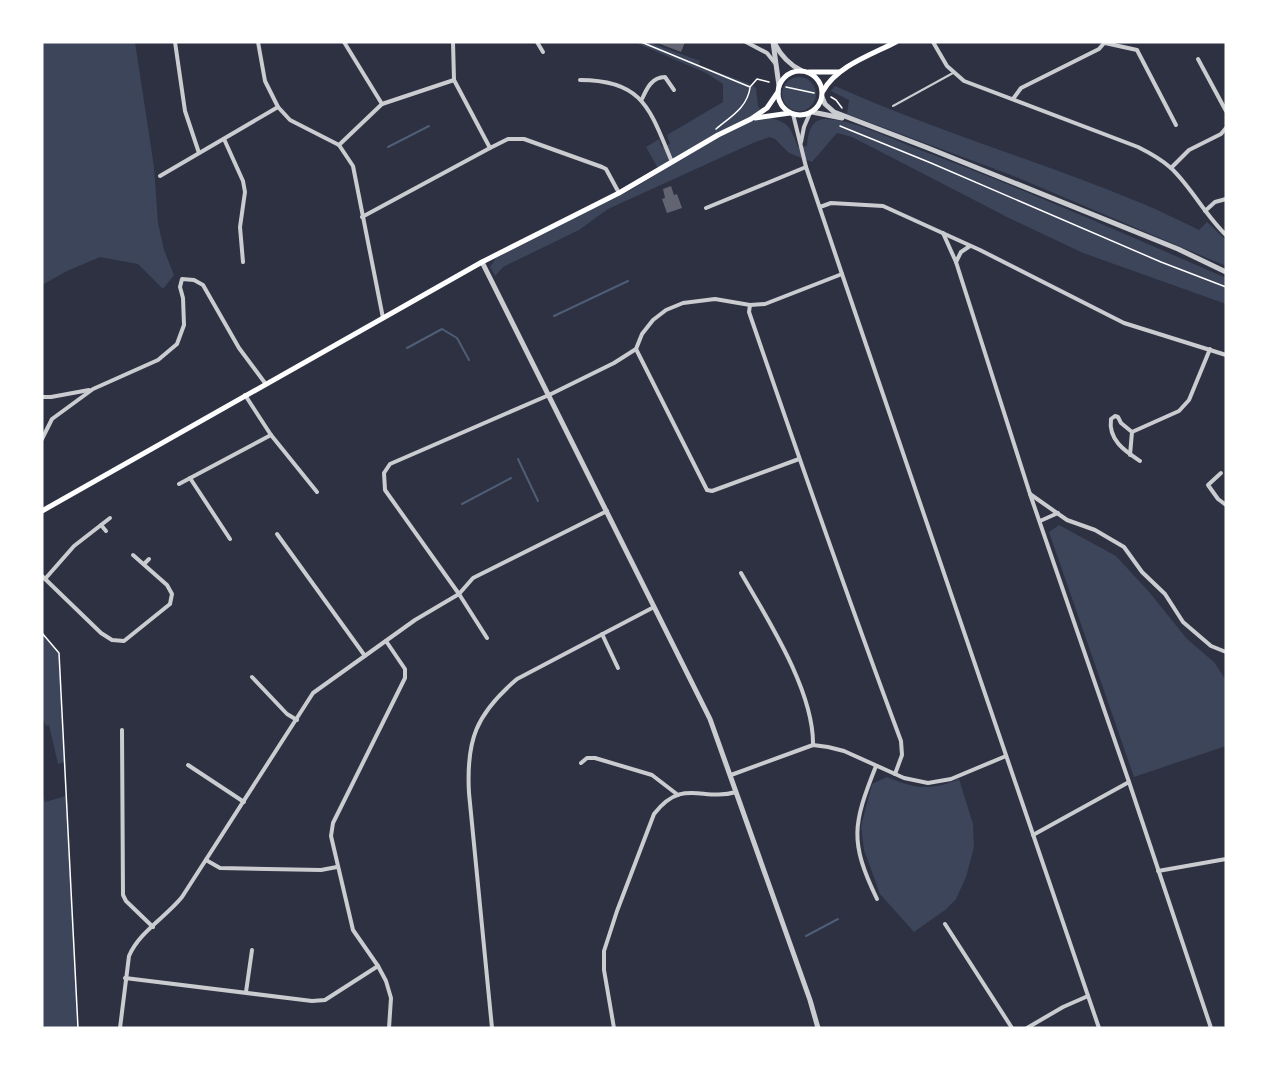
<svg xmlns="http://www.w3.org/2000/svg" width="1268" height="1070" font-family="'Noto Serif',serif">
	<style>
		.green { fill: #3c4559 }
		.lines { fill: none; stroke-linecap: round; stroke-linejoin: round }
		.stream { stroke: #4f5d75; stroke-width: 2 }
		.building { fill: #626471 }
		.path { stroke: #fff; stroke-width: 1.5 }
		.service { stroke: #caccd0; stroke-width: 2 }
		.minor { stroke: #caccd0; stroke-width: 4 }
		.tertiary { stroke: #caccd0; stroke-width: 5 }
		.secondary { stroke: #fff; stroke-width: 5 }
	</style>
	<rect width="100%" height="100%" fill="#2d3142"/>
	<g class="green">
		<path d="M42,42H135L154,167L158,223L164,250L174,275L163,289L138,264L100,257L67,271L42,285Z"/>
		<path d="M634,42H648L700,61L699,65L750,84L756,88L758,106L766,117C789,122 790,126 798,147L807,146C808,135 810,120 824,119C849,118 892,139 915,148C1020,187 1123,233 1226,278V304L1083,253L1009,218L852,137L837,133L812,162L789,153L775,139L770,137L753,143L608,209L579,230L503,267L495,276L490,267L496,258L631,190L660,172L646,147L659,139L662,147L670,144L667,135L723,102V84L706,73Z"/>
		<circle cx="799" cy="94" r="17"/>
		<path d="M835,86C935,131 1040,161 1141,203C1161,211 1180,221 1199,230L1207,222L1226,240V266L1011,175L847,114L849,100L831,91Z"/>
		<path d="M1059,525L1116,556L1150,593L1187,639L1215,663L1226,681V746L1134,777L1049,532Z"/>
		<path d="M42,633L59,653L64,762L58,764L49,725L46,726L44,721L42,722Z"/>
		<path d="M887,777C915,789 931,791 959,779L973,824L974,847L966,877L956,899L945,910L914,932L880,894L864,850L861,826L872,784Z"/>
		<path d="M42,792L45,802L66,796L78,1028H42Z"/>
	</g>
	<g class="lines">
		<g class="stream">
			<path d="M388,147L429,126"/>
			<path d="M554,316L628,281"/>
			<path d="M407,348L442,329L457,338L469,360"/>
			<path d="M518,459L538,501"/>
			<path d="M462,504L511,478"/>
			<path d="M806,936L838,919"/>
		</g>
	</g>
	<g class="building">
		<path d="M655,42H685L681,52Z"/>
		<path d="M671,186L674,195L677,194L682,208L667,213L662,199L665,198L663,189Z"/>
	</g>
	<g class="lines">
		<g class="path">
			<path d="M641,42L750,87L757,79L769,82"/>
			<path d="M786,87L814,93"/>
			<path d="M831,97L836,100L842,108"/>
			<path d="M840,126L931,163L1161,262L1226,287"/>
			<path d="M716,129C730,117 747,108 750,88"/>
			<path d="M42,633L59,653L78,1028"/>
		</g>
		<path class="service" d="M893,106L953,73"/>
		<g class="minor">
			<path d="M175,42L185,111L199,153"/>
			<path d="M258,42L265,81L278,107L290,120L339,145L353,166L383,318"/>
			<path d="M344,42L382,104"/>
			<path d="M453,42L454,80L490,148"/>
			<path d="M537,42L543,52"/>
			<path d="M746,42L767,53L775,63"/>
			<path d="M933,42L947,66L964,81L1138,147C1150,153 1161,159 1171,168C1192,188 1205,215 1226,235"/>
			<path d="M1105,43L1137,50L1176,125"/>
			<path d="M1198,59L1226,111"/>
			<path d="M580,80C644,80 650,110 672,162"/>
			<path d="M642,99C647,88 652,77 665,77L674,90"/>
			<path d="M1013,99L1021,88L1099,49L1105,42"/>
			<path d="M793,114L806,167L842,274L1099,1028"/>
			<path d="M224,139L243,181L245,192L240,227L243,262"/>
			<path d="M801,142L804,127L810,113"/>
			<path d="M339,145L382,104L454,80"/>
			<path d="M1171,168L1189,150L1221,134L1226,128"/>
			<path d="M160,176L278,107"/>
			<path d="M820,207L831,203L883,206L980,250L1124,323L1226,355"/>
			<path d="M706,208L806,167"/>
			<path d="M1205,211L1215,202L1226,199"/>
			<path d="M362,217L490,148L508,139H524L602,167L606,169L619,193"/>
			<path d="M943,233L956,262L1030,494L1129,782L1211,1028"/>
			<path d="M956,262L961,252L970,246"/>
			<path d="M750,305L749,312C798,455 848,599 901,741L902,755L895,774"/>
			<path d="M636,349L707,490L712,491L799,459"/>
			<path d="M245,395L271,435L317,492"/>
			<path d="M42,397H51L89,390"/>
			<path d="M42,439L52,419L93,389L158,360L177,344L184,325L183,298L180,287L182,279L194,280L203,285L239,348L265,383"/>
			<path d="M1130,455L1132,432"/>
			<path d="M1140,461C1125,451 1108,440 1111,419L1115,416L1118,417L1121,423L1132,432L1179,411L1189,400L1210,349"/>
			<path d="M1221,473L1208,485L1218,499L1226,505"/>
			<path d="M190,478L230,539"/>
			<path d="M179,484L271,435"/>
			<path d="M1030,494L1067,520L1095,530L1124,547L1142,572L1165,594L1183,622L1211,646L1226,652"/>
			<path d="M1040,521L1058,513"/>
			<path d="M101,525L106,531"/>
			<path d="M277,534L365,656"/>
			<path d="M144,564L149,559"/>
			<path d="M741,573C768,620 814,691 813,745"/>
			<path d="M42,576L101,633L112,640L124,641L170,604L172,594L167,585L133,555"/>
			<path d="M45,579L74,546L110,518"/>
			<path d="M602,634L618,668"/>
			<path d="M487,638L459,594L385,490L384,473L390,464L549,395L614,363L636,349L642,334L653,320L666,310L683,303L715,299L750,305L765,304L842,274"/>
			<path d="M386,641L405,669V678L333,823L331,836L353,930L378,966L386,981L391,998L389,1028"/>
			<path d="M252,677L287,714L297,720"/>
			<path d="M122,730L123,895L126,901L153,927"/>
			<path d="M581,763L587,758H595L652,775L678,795"/>
			<path d="M188,765L244,802"/>
			<path d="M876,766C853,824 849,841 877,899"/>
			<path d="M731,775L813,745L828,747L844,751L904,778L928,783L951,779L1006,756"/>
			<path d="M1033,835L1129,782"/>
			<path d="M206,860L220,868L321,870L337,867"/>
			<path d="M1158,871L1226,859"/>
			<path d="M945,924L1012,1028"/>
			<path d="M125,978L312,1001L325,1000L378,966"/>
			<path d="M246,992L252,950"/>
			<path d="M120,1028L129,956C139,932 166,917 182,897L313,693L415,620L459,594L473,578L607,511"/>
			<path d="M492,1028L469,793C466,740 476,714 517,679L654,607"/>
			<path d="M614,1028L604,970V951L617,911L654,814C683,777 702,802 736,792"/>
			<path d="M1027,1028L1063,1007L1088,996"/>
		</g>
		<g class="tertiary">
			<path d="M773,42L779,86"/>
			<path d="M775,44C781,56 790,65 802,71"/>
			<path d="M822,97L825,104L834,112L928,148L1178,249L1226,272"/>
			<path d="M812,112L842,118"/>
			<path d="M482,262L710,719L810,1000L818,1028"/>
		</g>
		<g class="secondary">
			<circle cx="800" cy="93" r="22"/>
			<path d="M809,72H839"/>
			<path d="M823,91C837,66 871,55 896,42"/>
			<path d="M755,118L790,113"/>
			<path d="M42,511L482,262L619,193L718,135L751,119L767,108L778,92"/>
		</g>
	</g>
	<rect width="1268" height="1070" fill="none" stroke="#ffffff" stroke-width="87"/>
</svg>
